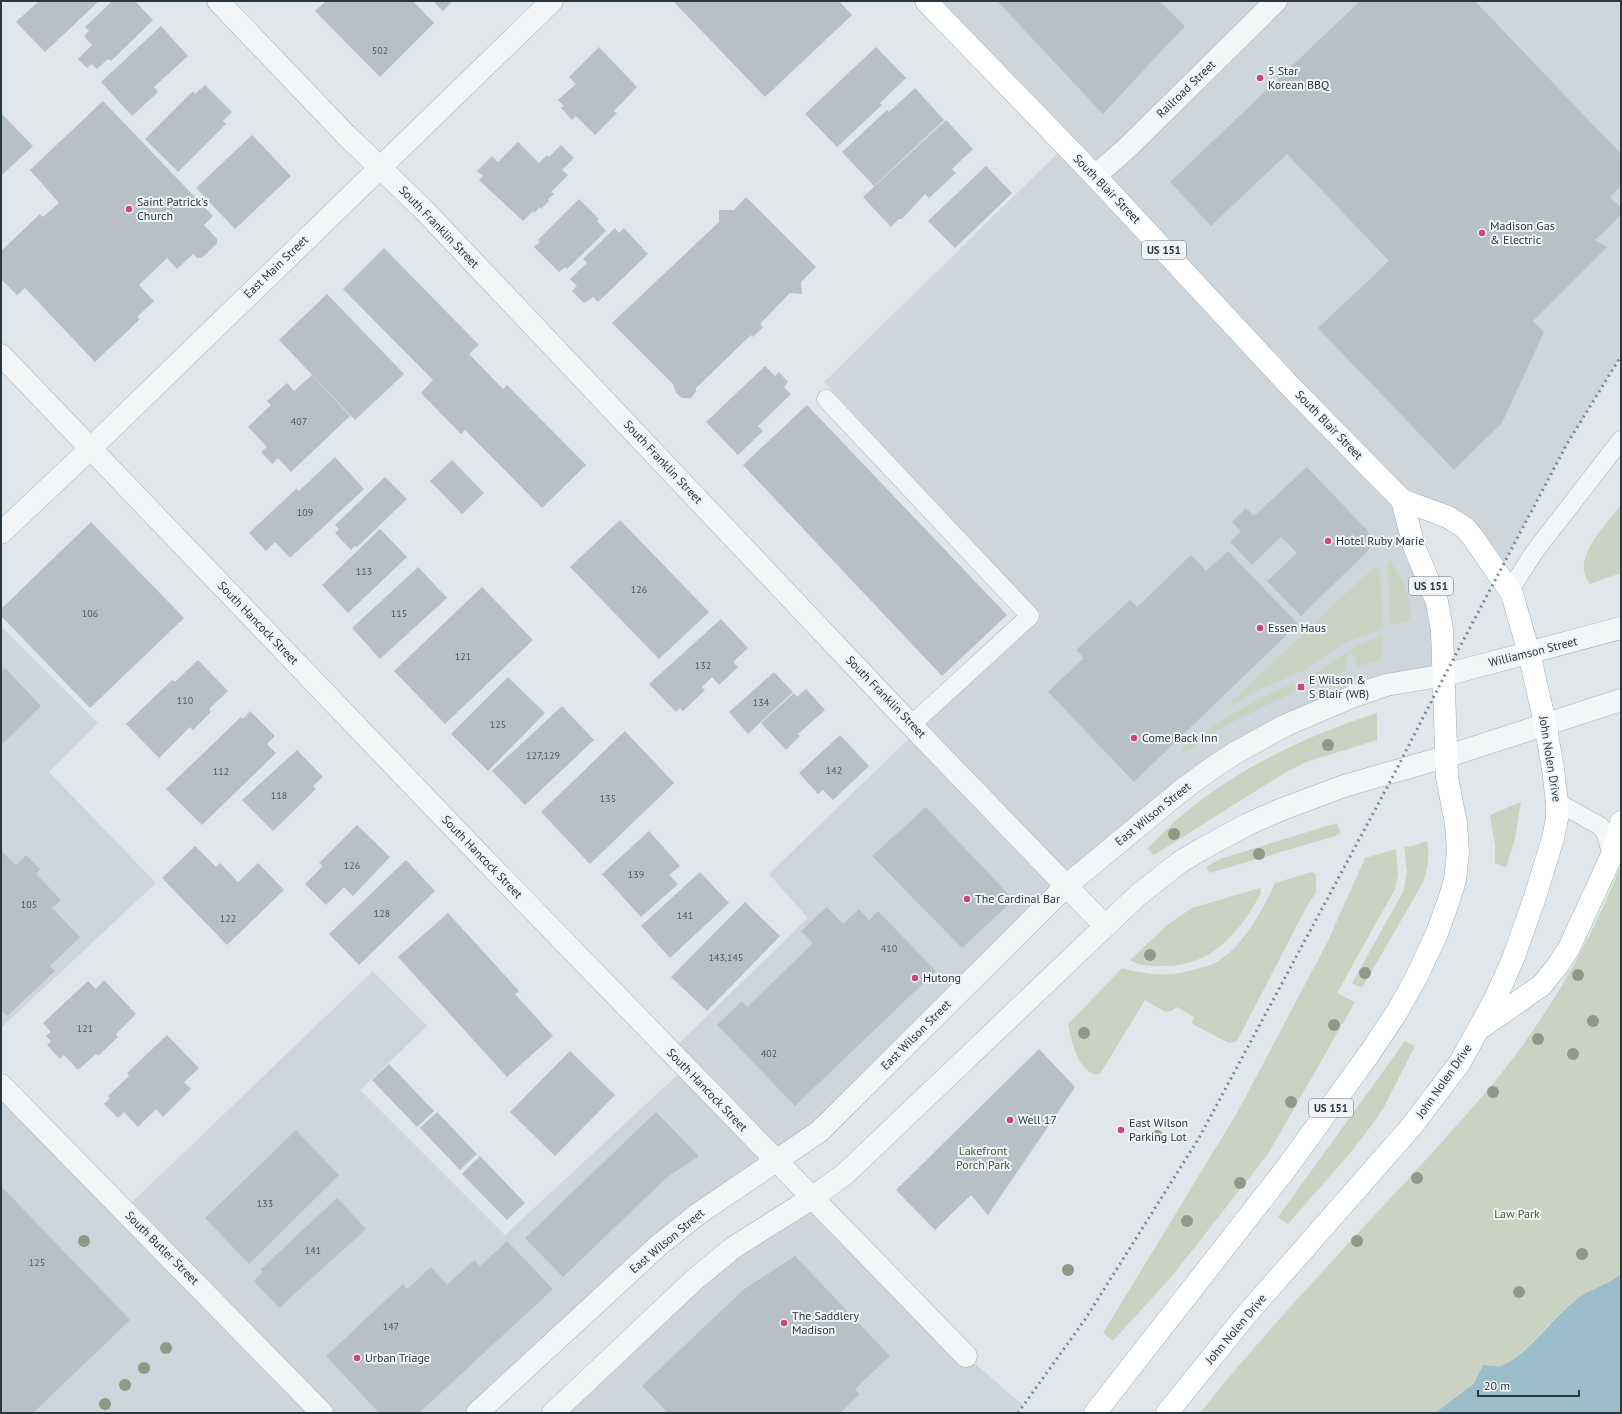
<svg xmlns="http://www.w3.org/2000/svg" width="1622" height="1414" font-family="'PT Sans',sans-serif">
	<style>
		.built { fill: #ced6db }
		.green { fill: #cad3c1 }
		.water { fill: #9bbdc9 }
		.building { fill: #b7c0c6 }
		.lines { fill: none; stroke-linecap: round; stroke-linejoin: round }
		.service-casing { stroke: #a5aeb3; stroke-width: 19 }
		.minor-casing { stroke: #a5aeb3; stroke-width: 23 }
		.tertiary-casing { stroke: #a5aeb3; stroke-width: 23 }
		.primary-casing { stroke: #9fadb5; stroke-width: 23 }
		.service { stroke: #f3f6f7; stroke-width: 18 }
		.minor { stroke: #f3f6f7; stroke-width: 22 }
		.tertiary { stroke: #f3f6f7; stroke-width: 22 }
		.primary { stroke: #fff; stroke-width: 22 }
		.rail { stroke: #7a8993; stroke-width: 3; stroke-dasharray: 2 4; stroke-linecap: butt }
		.tree { fill: #8c9a87 }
		.poi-dot { fill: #ce457c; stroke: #f0f4f7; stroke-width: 1.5 }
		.labels { text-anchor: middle; stroke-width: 4; stroke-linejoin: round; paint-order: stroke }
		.number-label { font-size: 10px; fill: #4c5962 }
		.shield { fill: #f0f4f7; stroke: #657078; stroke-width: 1 }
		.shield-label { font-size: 11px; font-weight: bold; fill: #293741 }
		.poi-label { font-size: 12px; fill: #293741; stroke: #f0f4f7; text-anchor: start }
		.street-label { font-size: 12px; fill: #293741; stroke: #f0f4f7 }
		.park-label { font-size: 12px; fill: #475c36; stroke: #f0f4f7 }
	</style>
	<rect width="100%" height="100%" fill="#e0e6e9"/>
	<g class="built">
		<path d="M926,1H1621V356L1567,444L1498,574L1486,555L1403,500L1445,675L1386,685L1182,790L820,1131L738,1186L477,1413H1V1085L124,1210L373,971L427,1026L360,1090L505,1235L686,1067L670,1052L808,918L769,874L1039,613L824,382L1065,146Z"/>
		<path d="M1,626L98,723L49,772L156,883L1,1028Z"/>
		<path d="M812,1198L966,1356L1023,1405L1018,1413H553L580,1387Z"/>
	</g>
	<g class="green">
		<path d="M1621,505V573L1590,584C1569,560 1607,523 1621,505Z"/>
		<path d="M1391,561C1401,579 1413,598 1410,619L1395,625L1390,624L1388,562Z"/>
		<path d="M1375,566L1380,570L1383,628L1347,642L1304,670L1256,691L1229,706L1228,705Z"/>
		<path d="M1383,635L1382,659L1357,667L1354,654L1348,653L1345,671L1310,685L1307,676L1317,672L1355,647Z"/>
		<path d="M1293,683L1296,691L1225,726L1184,753L1181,750L1188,743H1191C1221,717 1257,700 1293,683Z"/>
		<path d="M1377,713V740L1306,762L1286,772L1154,855L1147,849C1158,838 1168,827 1180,817C1237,768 1306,736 1377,713Z"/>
		<path d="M1521,802L1515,839L1506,867L1495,863V846L1490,815Z"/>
		<path d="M1337,823L1341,833L1335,836L1210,873L1206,867L1220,859Z"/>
		<path d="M1427,841C1430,856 1428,870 1422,884L1362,988L1352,983L1403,892L1407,872L1404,847L1416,845Z"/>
		<path d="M1396,849L1398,875L1395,889L1337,993L1355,1002L1268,1154L1172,1276L1113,1341L1103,1333L1237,1113L1327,943L1365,858Z"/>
		<path d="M1621,865V1274C1609,1284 1594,1288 1581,1296C1554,1313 1528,1355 1501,1366C1497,1367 1488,1365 1483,1365L1474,1382L1435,1413H1200C1266,1330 1340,1253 1411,1176C1456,1126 1504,1076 1540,1020C1573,971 1599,920 1621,865Z"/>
		<path d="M1312,872L1316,874V893L1308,904L1237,1041L1229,1043L1194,1025L1192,1022L1194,1017L1177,1007L1173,1010L1165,1012L1145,1000L1100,1074C1079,1077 1071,1040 1068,1024L1122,968C1150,976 1173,977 1200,968C1205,966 1211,966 1215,963C1241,950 1264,908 1275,883Z"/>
		<path d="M1260,888L1261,893C1239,934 1210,968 1160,966C1150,966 1138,966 1130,960L1167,925L1192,908Z"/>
		<path d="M1405,1041L1415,1046L1384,1107L1374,1122L1351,1152L1288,1224L1278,1217Z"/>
	</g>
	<path class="water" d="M1621,1274V1413H1435L1474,1383L1483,1365C1488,1365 1497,1367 1501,1366C1528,1356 1555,1313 1581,1296C1594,1288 1609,1284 1621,1274Z"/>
	<g class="building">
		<path d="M39,1H99L45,52L16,22Z"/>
		<path d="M112,1H135L153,20L111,61L108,59L97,69L92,64L87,68L78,59L92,45L84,36L89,31L85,27Z"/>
		<path d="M326,1H413L434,23L380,77L315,11Z"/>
		<path d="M433,1H453L443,11Z"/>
		<path d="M673,1H839L852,15L765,97Z"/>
		<path d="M997,1H1159L1185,26L1103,114Z"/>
		<path d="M1360,1H1475L1621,154V186L1610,197L1621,208V215L1595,240L1607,247L1533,321L1544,332L1502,423L1454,470L1318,328L1389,261L1287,154L1211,226L1170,182Z"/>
		<path d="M161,26L188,56L154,87L158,92L132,116L101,82Z"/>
		<path d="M599,47L637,87L614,111L617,113L595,135L576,116L572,120L561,108L564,106L558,100L576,84L569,77Z"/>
		<path d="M876,47L906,78L880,103L882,105L837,147L805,114Z"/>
		<path d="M205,85L232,112L223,121L226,124L178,172L145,139L193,91L195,94Z"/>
		<path d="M915,88L944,120L874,186L842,152L887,110L889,112Z"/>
		<path d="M103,101L213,216L204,225L217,239V243L202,258H197L193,254L177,269L167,258L139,285L154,301L137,317L140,319L95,362L25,288L17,295L1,279V251L40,214L43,217L59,203L30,170Z"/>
		<path d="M1,113L33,146L1,176Z"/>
		<path d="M946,120L973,149L952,169L956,173L929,198L925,194L902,219H899L891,227L863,197Z"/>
		<path d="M252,135L291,176L235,229L196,188Z"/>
		<path d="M518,142L539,163L547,155L549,157L561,145L574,158L562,170L568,175L551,192L554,194L548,199L549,201L541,209L540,207L534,213L533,211L523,221L479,180L483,176L477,171L492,156L498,162Z"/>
		<path d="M986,166L1012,193L955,248L928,221Z"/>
		<path d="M746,197L816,267L801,282L802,294L790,293L760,324L763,327L753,337L751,335L696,388V392L691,398H682L676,393L673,384L612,323L719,222V210H734Z"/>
		<path d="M579,199L599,219L597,221L606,231L567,269L565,267L559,272L534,247L540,242L538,240Z"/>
		<path d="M615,228L619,233L624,228L648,254L598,302L593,297L584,303L572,291L577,286L570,279L587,263L583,259Z"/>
		<path d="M384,248L479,345L469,354L503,389L507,385L586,465L542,508L465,430L461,434L421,393L433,380L343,289Z"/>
		<path d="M327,294L404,374L355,420L279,340Z"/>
		<path d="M765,366L775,376L779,372L788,382L784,387L791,394L758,426L763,431L738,455L706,422Z"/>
		<path d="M312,375L350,416L291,472L278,458L272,464L261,452L267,447L248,427L271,405L267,401L287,383L294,391Z"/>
		<path d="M807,405L1007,615L942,676L743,465Z"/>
		<path d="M335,457L364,489L290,558L275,542L266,551L249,533L296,489L299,491Z"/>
		<path d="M452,460L484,493L462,514L430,481Z"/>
		<path d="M1307,467L1367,530L1372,543L1367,552L1301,616L1267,581L1297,553L1281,537L1252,565L1230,542L1241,531L1232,522L1246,508L1254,516Z"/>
		<path d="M385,477L407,499L357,547L355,546L351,550L335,533L339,529L335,525Z"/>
		<path d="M620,520L709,612L659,659L570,567Z"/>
		<path d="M91,522L184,618L90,708L1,616V609Z"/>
		<path d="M380,529L407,557L348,613L322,585Z"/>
		<path d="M1228,551L1298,624L1134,782L1048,692L1084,658L1076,650L1130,600L1137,607L1191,555L1206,571Z"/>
		<path d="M418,567L447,598L380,659L352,628Z"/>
		<path d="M482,587L533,640L445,724L394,671Z"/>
		<path d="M721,619L748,648L733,662L738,667L719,685L712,677L702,687L705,690L683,711L680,708L676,712L649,684Z"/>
		<path d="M198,660L228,691L209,709L211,712L193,730L190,727L159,758L126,724L172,680L175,682Z"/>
		<path d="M5,668L41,706L1,745V672Z"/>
		<path d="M774,672L793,692L748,734L729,712Z"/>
		<path d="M508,677L545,713L488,771L451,734Z"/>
		<path d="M806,689L825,710L798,734L800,736L786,750L761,723L794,693L797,697Z"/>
		<path d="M562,706L594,740L525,805L492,771Z"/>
		<path d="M250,711L275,736L267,744L276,753L202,825L166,789L241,717L243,719Z"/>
		<path d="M625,731L674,783L590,864L541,812Z"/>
		<path d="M840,735L869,766L833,800L823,790L818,794L799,773Z"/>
		<path d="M297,750L323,777L313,786L316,789L273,831L242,800Z"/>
		<path d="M926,807L1010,896V902L1007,906L962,948L872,856Z"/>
		<path d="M357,825L390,857L353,896L344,887L326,905L305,884L323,866L319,863Z"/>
		<path d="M649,831L680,866L669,875L678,884L641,917L602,874Z"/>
		<path d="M195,846L216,867L220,863L238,882L258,863L284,890L227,945L162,878Z"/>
		<path d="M1,850L16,865L26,855L40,869L36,874L61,900L52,908L80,937L50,966L55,971L7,1016L1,1010Z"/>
		<path d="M406,860L435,891L359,965L329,934Z"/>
		<path d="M700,872L729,903L670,958L641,926Z"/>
		<path d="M745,902L780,936L707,1011L671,977Z"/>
		<path d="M827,907L843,924L859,909L869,920L878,911L936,971L795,1106L717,1025L742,1001L747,1007L813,943L801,931Z"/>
		<path d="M448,913L519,991L515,994L553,1036L507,1077L398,957Z"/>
		<path d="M104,980L136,1014L116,1034L118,1037L98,1056L96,1054L78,1070L64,1055L60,1059L47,1045L51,1041L46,1036L51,1032L43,1023L88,981L96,989Z"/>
		<path d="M167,1035L199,1068L184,1082L191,1089L163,1117L156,1109L138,1127L124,1112L118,1118L104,1104L110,1098L108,1096L129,1076L127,1073Z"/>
		<path d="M1039,1049L1075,1087L988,1215L971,1195L935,1230L896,1190Z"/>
		<path d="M570,1051L615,1095L555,1156L510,1112Z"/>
		<path d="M389,1064L434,1111L417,1127L372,1080Z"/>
		<path d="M437,1112L477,1154L460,1170L420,1128Z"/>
		<path d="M656,1112L699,1156L666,1178L563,1277L525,1238Z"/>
		<path d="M296,1130L339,1175L249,1264L205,1218Z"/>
		<path d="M480,1156L525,1203L507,1220L462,1174Z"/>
		<path d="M1,1186L130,1320L33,1413H1Z"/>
		<path d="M337,1198L366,1229L279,1308L254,1281L263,1272L260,1270Z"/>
		<path d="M507,1241L553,1289L419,1413H379L326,1356L403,1284L407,1289L431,1267L447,1285L474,1260L480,1266Z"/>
		<path d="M795,1256L890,1356L855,1389L860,1394L840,1413H668L642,1386L743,1290Z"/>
	</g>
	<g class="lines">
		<defs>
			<g id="service">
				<path d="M826,399L1030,616L911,725"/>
				<path d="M1510,590L1535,551L1621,440"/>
				<path d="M1557,802L1600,826L1605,832L1612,855"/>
			</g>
			<g id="minor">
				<path d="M218,1L346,135L424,210L911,725L1105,926"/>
				<path d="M1095,176L1126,149L1276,1"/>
				<path d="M1,355L479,854L966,1356"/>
				<path d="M1,533L91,448L552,1"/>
				<path d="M1,1085L322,1413"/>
			</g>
			<g id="tertiary">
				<path d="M477,1413L659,1245L698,1214L820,1131L1066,886L1182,790L1208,771L1235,753L1284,726L1354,696L1386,685L1445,675L1621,628"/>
				<path d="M553,1413L694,1280L734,1247L812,1198L845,1174L1137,896L1180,862L1202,849L1248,824L1280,810L1344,786L1445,757L1621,700"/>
			</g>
			<g id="primary">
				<path d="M926,1L1095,176L1289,385L1402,500L1448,517L1465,528L1472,536L1512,594L1529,653L1545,723L1553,769L1557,802V819L1553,838L1535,897L1513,959L1495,999L1459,1064L1411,1127L1246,1315L1167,1413"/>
				<path d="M1482,1027L1542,985L1558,965L1569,948L1612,855L1621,822"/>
				<path d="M1095,1413L1285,1170L1369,1054L1397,1012L1416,978L1437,933L1450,897L1455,880L1458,852L1456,824L1447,777L1442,630L1437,602L1414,546L1402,500"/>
			</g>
		</defs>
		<use href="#service" class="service-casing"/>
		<use href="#minor" class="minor-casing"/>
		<use href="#tertiary" class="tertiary-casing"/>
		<use href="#primary" class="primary-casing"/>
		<use href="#service" class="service"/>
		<use href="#minor" class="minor"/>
		<use href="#tertiary" class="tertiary"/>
		<use href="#primary" class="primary"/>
		<path class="rail" d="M1018,1413L1086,1318L1199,1138L1391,780L1445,675L1567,444L1621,356"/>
	</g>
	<g class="tree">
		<circle cx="1328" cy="745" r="6"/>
		<circle cx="1174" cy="834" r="6"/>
		<circle cx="1259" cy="854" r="6"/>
		<circle cx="1150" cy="955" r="6"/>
		<circle cx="1365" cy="973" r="6"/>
		<circle cx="1578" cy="975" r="6"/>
		<circle cx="1593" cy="1021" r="6"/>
		<circle cx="1334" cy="1025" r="6"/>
		<circle cx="1084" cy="1033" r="6"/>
		<circle cx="1538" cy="1039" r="6"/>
		<circle cx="1573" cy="1054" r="6"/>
		<circle cx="1493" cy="1092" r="6"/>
		<circle cx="1291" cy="1102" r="6"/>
		<circle cx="1157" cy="1136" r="6"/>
		<circle cx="1417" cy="1178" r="6"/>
		<circle cx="1240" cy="1183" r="6"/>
		<circle cx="1187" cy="1221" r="6"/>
		<circle cx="84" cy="1241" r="6"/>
		<circle cx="1357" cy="1241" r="6"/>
		<circle cx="1582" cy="1254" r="6"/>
		<circle cx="1068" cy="1270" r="6"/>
		<circle cx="1519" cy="1292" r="6"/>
		<circle cx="166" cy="1348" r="6"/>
		<circle cx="144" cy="1368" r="6"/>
		<circle cx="125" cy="1385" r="6"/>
		<circle cx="105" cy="1404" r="6"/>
	</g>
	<g class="poi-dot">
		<circle cx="1260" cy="78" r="4"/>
		<circle cx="129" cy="209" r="4"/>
		<circle cx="1482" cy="233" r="4"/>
		<circle cx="1328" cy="541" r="4"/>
		<circle cx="1260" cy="628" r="4"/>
		<rect x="1297" y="683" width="8" height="8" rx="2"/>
		<circle cx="1134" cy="738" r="4"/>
		<circle cx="967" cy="899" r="4"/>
		<circle cx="915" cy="978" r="4"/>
		<circle cx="1010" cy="1120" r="4"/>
		<circle cx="1121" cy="1130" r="4"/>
		<circle cx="784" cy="1323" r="4"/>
		<circle cx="357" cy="1358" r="4"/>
	</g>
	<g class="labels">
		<g class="number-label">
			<text x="380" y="54">502</text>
			<text x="299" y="425">407</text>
			<text x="305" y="516">109</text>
			<text x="364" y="575">113</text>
			<text x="639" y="593">126</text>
			<text x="90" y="617">106</text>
			<text x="399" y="617">115</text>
			<text x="463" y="660">121</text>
			<text x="703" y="669">132</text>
			<text x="185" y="704">110</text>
			<text x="761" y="706">134</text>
			<text x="498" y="728">125</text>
			<text x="543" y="759">127,129</text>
			<text x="834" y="774">142</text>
			<text x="221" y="775">112</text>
			<text x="279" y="799">118</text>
			<text x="608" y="802">135</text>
			<text x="352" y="869">126</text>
			<text x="636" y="878">139</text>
			<text x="29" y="908">105</text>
			<text x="382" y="917">128</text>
			<text x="685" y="919">141</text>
			<text x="228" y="922">122</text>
			<text x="889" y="952">410</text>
			<text x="726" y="961">143,145</text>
			<text x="85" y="1032">121</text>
			<text x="769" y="1057">402</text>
			<text x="265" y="1207">133</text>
			<text x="313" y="1254">141</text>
			<text x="37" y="1266">125</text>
			<text x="391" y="1330">147</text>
		</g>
		<g class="shield">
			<rect x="1142" y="241" width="44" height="18" rx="3"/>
			<rect x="1409" y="577" width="44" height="18" rx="3"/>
			<rect x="1309" y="1099" width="44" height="18" rx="3"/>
		</g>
		<g class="shield-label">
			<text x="1164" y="254">US 151</text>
			<text x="1431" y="590">US 151</text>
			<text x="1331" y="1112">US 151</text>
		</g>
		<g class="poi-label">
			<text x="1268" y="75">5 Star<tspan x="1268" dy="14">Korean BBQ</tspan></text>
			<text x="137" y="206">Saint Patrick's<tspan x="137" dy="14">Church</tspan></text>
			<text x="1490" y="230">Madison Gas<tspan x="1490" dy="14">&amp; Electric</tspan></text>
			<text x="1336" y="545">Hotel Ruby Marie</text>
			<text x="1268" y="632">Essen Haus</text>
			<text x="1309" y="684">E Wilson &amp;<tspan x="1309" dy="14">S Blair (WB)</tspan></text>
			<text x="1142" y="742">Come Back Inn</text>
			<text x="975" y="903">The Cardinal Bar</text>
			<text x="923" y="982">Hutong</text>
			<text x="1018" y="1124">Well 17</text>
			<text x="1129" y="1127">East Wilson<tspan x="1129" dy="14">Parking Lot</tspan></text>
			<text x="792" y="1320">The Saddlery<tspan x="792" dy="14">Madison</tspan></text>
			<text x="365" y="1362">Urban Triage</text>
		</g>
		<g class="street-label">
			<text transform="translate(1186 89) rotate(-44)" y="4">Railroad Street</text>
			<text transform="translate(1107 189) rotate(46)" y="4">South Blair Street</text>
			<text transform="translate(439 227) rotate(46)" y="4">South Franklin Street</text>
			<text transform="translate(276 267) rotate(-44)" y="4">East Main Street</text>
			<text transform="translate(1329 425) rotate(46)" y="4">South Blair Street</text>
			<text transform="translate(663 462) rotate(47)" y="4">South Franklin Street</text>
			<text transform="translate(258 623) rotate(46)" y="4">South Hancock Street</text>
			<text transform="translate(1533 652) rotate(-14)" y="4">Williamson Street</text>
			<text transform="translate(886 697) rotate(46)" y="4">South Franklin Street</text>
			<text transform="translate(1550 759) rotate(81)" y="4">John Nolen Drive</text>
			<text transform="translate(1153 814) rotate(-39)" y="4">East Wilson Street</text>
			<text transform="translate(482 857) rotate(46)" y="4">South Hancock Street</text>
			<text transform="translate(916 1035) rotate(-45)" y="4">East Wilson Street</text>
			<text transform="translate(1444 1081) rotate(-55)" y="4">John Nolen Drive</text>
			<text transform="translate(707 1090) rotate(46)" y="4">South Hancock Street</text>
			<text transform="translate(667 1241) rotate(-40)" y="4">East Wilson Street</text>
			<text transform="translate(162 1248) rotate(45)" y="4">South Butler Street</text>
			<text transform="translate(1236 1329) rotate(-50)" y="4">John Nolen Drive</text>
		</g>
		<g class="park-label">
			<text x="983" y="1155">Lakefront<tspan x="983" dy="14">Porch Park</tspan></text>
			<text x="1517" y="1218">Law Park</text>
		</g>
	</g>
	<rect width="1622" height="1414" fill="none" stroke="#293741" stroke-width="4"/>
	<path d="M1478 1390v6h101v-6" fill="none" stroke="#293741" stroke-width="2"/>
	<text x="1484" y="1390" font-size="12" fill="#293741" stroke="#f0f4f7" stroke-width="3" paint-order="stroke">20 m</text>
</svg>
